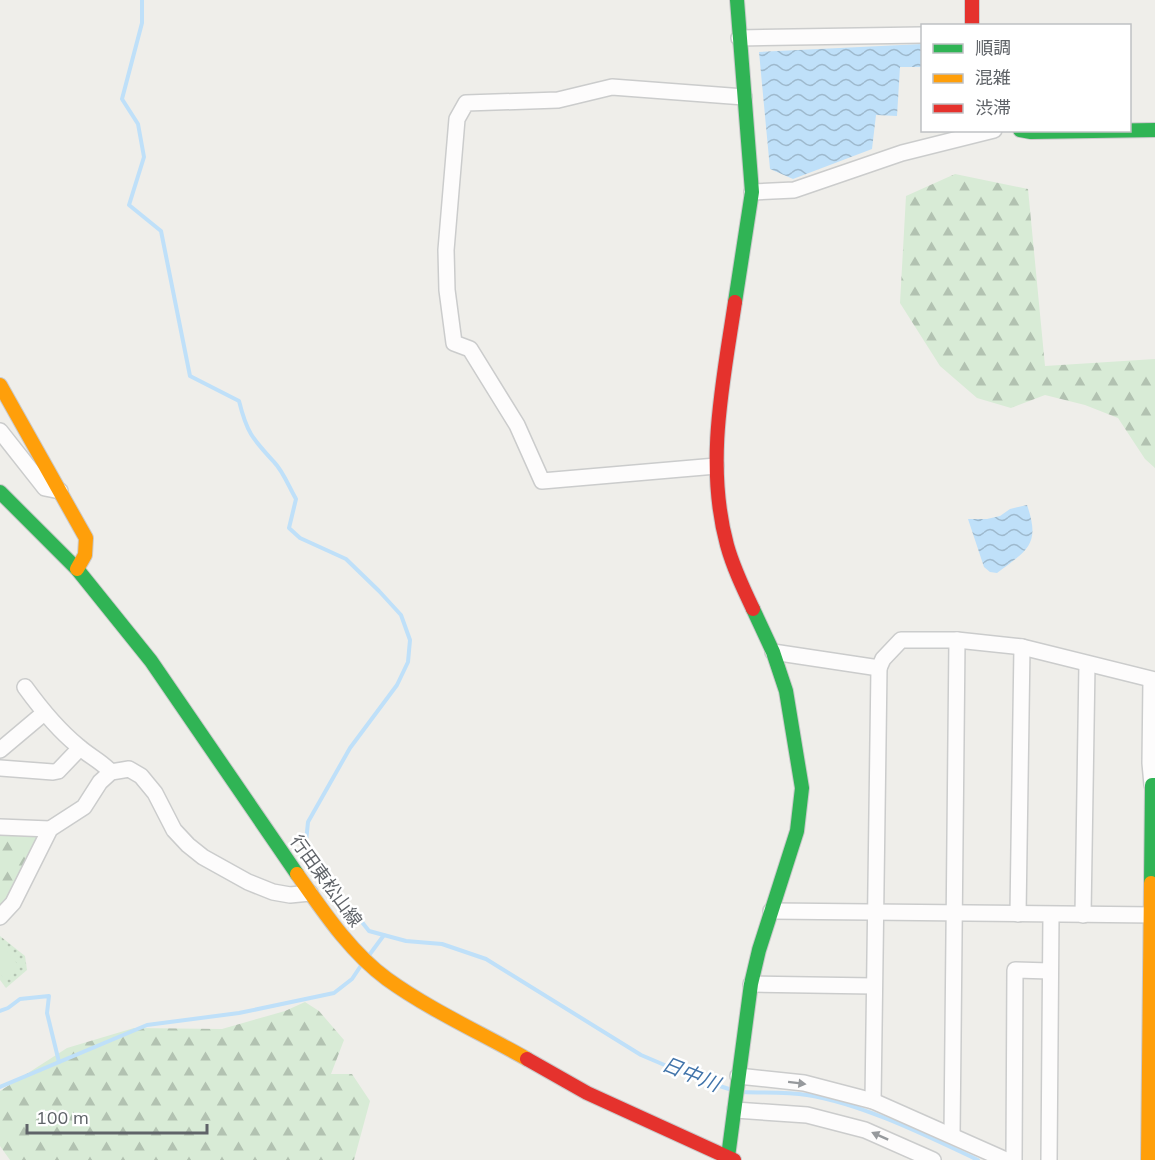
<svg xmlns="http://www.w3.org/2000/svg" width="1155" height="1160" font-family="Mulish,'Noto Sans JP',sans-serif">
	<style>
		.forest { fill: url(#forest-firs) }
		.park { fill: url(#park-dots) }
		.garden { fill: #d8ebd6 }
		.water { fill: url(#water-waves) }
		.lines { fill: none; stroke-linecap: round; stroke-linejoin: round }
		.stream { stroke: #bfe0f9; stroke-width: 4 }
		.street-casing { stroke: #cbcccc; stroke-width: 18 }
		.fast-casing { stroke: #cacacb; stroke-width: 16 }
		.slow-casing { stroke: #cacacb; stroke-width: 16 }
		.jam-casing { stroke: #cacacb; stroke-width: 16 }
		.street { stroke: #fdfcfc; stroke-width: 15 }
		.fast { stroke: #30b455; stroke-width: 14 }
		.slow { stroke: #ff9f0a; stroke-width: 14 }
		.jam { stroke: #e5322d; stroke-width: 14 }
		.oneway { fill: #96999c }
		.labels { text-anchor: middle; stroke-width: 5; stroke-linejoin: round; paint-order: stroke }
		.street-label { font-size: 18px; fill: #5f6368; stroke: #fff }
		.water-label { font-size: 20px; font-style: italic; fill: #4174aa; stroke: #fff }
	</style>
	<defs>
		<pattern id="forest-firs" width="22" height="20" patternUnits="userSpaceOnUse" patternTransform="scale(1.5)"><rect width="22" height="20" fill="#d8ebd6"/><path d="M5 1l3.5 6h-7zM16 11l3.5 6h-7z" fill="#b2c2b1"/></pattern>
		<pattern id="park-dots" width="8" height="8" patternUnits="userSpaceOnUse" patternTransform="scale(1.5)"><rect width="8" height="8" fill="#d8ebd6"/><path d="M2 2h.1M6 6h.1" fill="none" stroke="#b2c2b1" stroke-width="1.8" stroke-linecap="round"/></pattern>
		<pattern id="water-waves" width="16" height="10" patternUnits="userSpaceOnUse" patternTransform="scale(1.5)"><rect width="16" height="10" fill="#bfe0f9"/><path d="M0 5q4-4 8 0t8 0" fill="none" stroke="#9eb9cd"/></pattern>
	</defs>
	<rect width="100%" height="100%" fill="#efeeea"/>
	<g class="forest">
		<path d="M955,174L1028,189L1045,366L1155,359V468L1145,459L1118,418L1085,405L1045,395L1011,408L977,398L940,366L900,303L906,196Z"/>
		<path d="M0,834L39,835L17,883L0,907Z"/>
		<path d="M305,1002L319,1011L344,1040L331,1074H352L370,1101L354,1160H10L0,1146V1091L67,1048L134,1028L222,1029L285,1011Z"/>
	</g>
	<path class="park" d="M0,936L25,956L27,970L6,988L0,980Z"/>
	<path class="garden" d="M0,943L20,967L5,980L0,974Z"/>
	<g class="water">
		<path d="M922,44V67H900L897,116L876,115L872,149L793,179L770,169L759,52Z"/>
		<path d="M1027,505C1041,545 1027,550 997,573L990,572L984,567L968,519H987L1000,516L1010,509Z"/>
	</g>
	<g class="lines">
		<g class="stream">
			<path d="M142,0V23L122,99L138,124L144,157L129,205L161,231L190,376L239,401C247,433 252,438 274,462C283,471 289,487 296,499L289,528L300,538L346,559L379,591L401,615L410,640L408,662L397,685L350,748L308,822L306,842L315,860L342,897L369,931L406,941L442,944L486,959L641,1055L695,1078L729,1089"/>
			<path d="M370,954L384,935"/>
			<path d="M0,1011L8,1008L20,999L49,996L47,1013L59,1062"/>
			<path d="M0,1087L147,1025L239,1013L334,993L352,979L360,967"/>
			<path d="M743,1092C764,1093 786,1092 807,1095C863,1104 927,1136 978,1160"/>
		</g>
		<defs>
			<g id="street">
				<path d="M739,38L922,35"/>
				<path d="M752,192L794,190L902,153L994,130"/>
				<path d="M0,431L45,488L60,491"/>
				<path d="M716,466L542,481L517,425L470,349L454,343L447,290L446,250L457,119L466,103L558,100L612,87L744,97"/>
				<path d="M773,652L879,668L883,659L901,640H957L1022,647L1155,680"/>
				<path d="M1151,680L1150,763L1152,785"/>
				<path d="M25,687C41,709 57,729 78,746C89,756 101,761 111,772"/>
				<path d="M0,750L44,713"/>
				<path d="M0,768L53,772L58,771L80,748"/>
				<path d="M0,827L50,829"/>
				<path d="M771,911L1155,915"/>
				<path d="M1018,914L1022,647"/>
				<path d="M1083,915L1087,664"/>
				<path d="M0,917L13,903L50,829L84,807L100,782L111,772L129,769L141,776L155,793L174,830L188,845L203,857L248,882L273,892L290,895L310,893"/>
				<path d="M751,984L873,986"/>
				<path d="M738,1076L804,1083L873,1101L1006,1160"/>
				<path d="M873,1101L879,668"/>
				<path d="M735,1110L807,1115L865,1130L933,1160"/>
				<path d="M952,1135L957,640"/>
				<path d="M1014,1160L1015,970L1050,971"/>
				<path d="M1049,1160L1051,915"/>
			</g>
			<g id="fast">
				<path d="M1020,130L1031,132L1155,130"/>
				<path d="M735,302L752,192L737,0"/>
				<path d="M0,492L77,569L151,661L297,874"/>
				<path d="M1151,883L1152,785H1155"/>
				<path d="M728,1157L751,984L759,950L797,831L802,788L786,691L773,652L753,609"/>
			</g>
			<g id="slow">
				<path d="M0,385L86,538L85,555L77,569"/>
				<path d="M297,874C323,911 350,952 387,979C430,1010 481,1033 527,1059"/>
				<path d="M1148,1160L1151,883"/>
			</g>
			<g id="jam">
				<path d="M972,0V26"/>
				<path d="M735,302C723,382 705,464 727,545C733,567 743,588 753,609"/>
				<path d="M527,1059L587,1093L734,1160"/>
			</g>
		</defs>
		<use href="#street" class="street-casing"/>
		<use href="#fast" class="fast-casing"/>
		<use href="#slow" class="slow-casing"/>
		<use href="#jam" class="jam-casing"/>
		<use href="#street" class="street"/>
		<use href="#fast" class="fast"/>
		<use href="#slow" class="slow"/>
		<use href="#jam" class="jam"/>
	</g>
	<defs><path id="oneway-solid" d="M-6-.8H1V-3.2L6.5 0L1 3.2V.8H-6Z" transform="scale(1.5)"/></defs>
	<g class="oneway">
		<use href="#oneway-solid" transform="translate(797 1083) rotate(7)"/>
		<use href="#oneway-solid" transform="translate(880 1136) rotate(-156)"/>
	</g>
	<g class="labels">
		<g class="street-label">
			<text transform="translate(326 881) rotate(54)" y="6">行田東松山線</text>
		</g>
		<g class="water-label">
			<text transform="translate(691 1074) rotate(22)" y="7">日中川</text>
		</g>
	</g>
	<rect x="921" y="24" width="210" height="108" fill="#ffffff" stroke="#bfc1c3" stroke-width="1.5"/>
	<rect x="933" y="44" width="30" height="9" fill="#30b455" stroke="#bfc1c3" stroke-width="1.5"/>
	<text x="975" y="54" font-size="18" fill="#5f6368">順調</text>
	<rect x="933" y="74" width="30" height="9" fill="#ff9f0a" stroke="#bfc1c3" stroke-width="1.5"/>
	<text x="975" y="84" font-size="18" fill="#5f6368">混雑</text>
	<rect x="933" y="104" width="30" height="9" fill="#e5322d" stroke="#bfc1c3" stroke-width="1.5"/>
	<text x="975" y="114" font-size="18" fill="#5f6368">渋滞</text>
	<path d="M27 1124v9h180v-9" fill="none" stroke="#5f6368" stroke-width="3"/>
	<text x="36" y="1124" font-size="18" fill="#5f6368" stroke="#ffffff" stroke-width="4.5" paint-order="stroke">100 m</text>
</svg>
